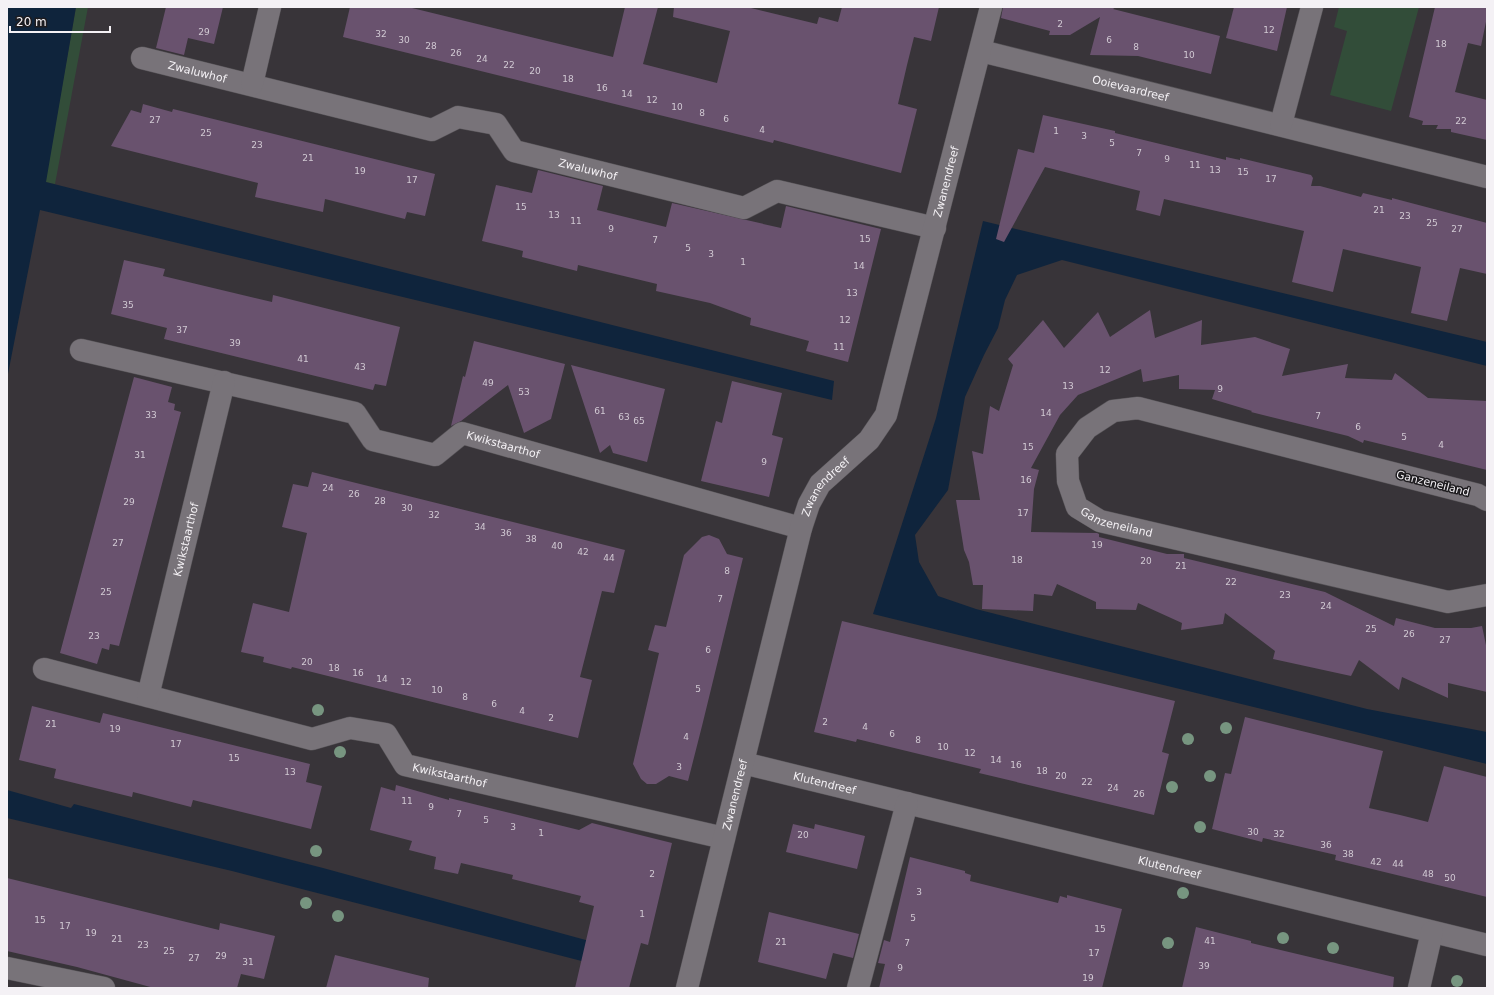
<svg xmlns="http://www.w3.org/2000/svg" width="1494" height="995" font-family="'DejaVu Sans',sans-serif">
	<style>
		.green { fill: #324d39 }
		.water { fill: #0f243c }
		.building { fill: #69526e }
		.lines { fill: none; stroke-linecap: round; stroke-linejoin: round }
		.minor-casing { stroke: #565357; stroke-width: 23 }
		.minor { stroke: #787379; stroke-width: 22 }
		.tree { fill: #779580 }
		.labels { text-anchor: middle; stroke-width: 3; stroke-linejoin: round; paint-order: stroke }
		.number-label { font-size: 9px; fill: #d1c9d3 }
		.street-label { font-size: 11px; fill: #f4f1f5; stroke: #1e1c1f }
	</style>
	<rect width="100%" height="100%" fill="#383439"/>
	<g class="green">
		<path d="M76,7H88L55,184L45,182Z"/>
		<path d="M1339,7H1419L1391,111L1330,95L1347,31L1334,27Z"/>
	</g>
	<g class="water">
		<path d="M7,7H76L46,182L834,381L832,400L40,210L7,379Z"/>
		<path d="M983,221L1487,342V366L1062,260L1017,275L1005,300L998,328L984,355L965,397L948,490L915,535L919,562L938,596L976,609L1367,709L1487,732V764L873,614L936,418Z"/>
		<path d="M7,790L71,808L74,804L323,868L637,954L632,974L232,871L7,818Z"/>
	</g>
	<g class="building">
		<path d="M166,7H223L214,44L188,38L184,55L156,48Z"/>
		<path d="M350,7H408L613,57L625,7H658L643,64L717,83L730,31L673,17L674,7H747L817,24L819,17L838,22L842,7H939L931,41L914,37L907,65L898,104L917,109L901,173L774,140L773,143L343,37Z"/>
		<path d="M1003,7H1116L1113,9L1220,36L1211,74L1138,56L1090,55L1100,17L1070,35H1049L1050,31L1001,18Z"/>
		<path d="M1234,7H1287L1277,51L1226,38Z"/>
		<path d="M1435,7H1487V17L1481,46L1468,43L1455,92L1487,100V140L1451,132V129H1436L1438,125H1422L1423,121L1409,117Z"/>
		<path d="M143,104L172,112L173,109L435,174L425,216L407,212L405,219L325,199L323,212L255,197L258,183L111,146L131,110L141,113Z"/>
		<path d="M1043,115L1115,131V133L1226,160V157L1240,160V158L1311,175L1313,178L1311,186H1320L1361,197L1363,193L1392,200V198L1487,223V274L1460,268L1447,321L1411,313L1421,267L1343,249L1333,292L1292,282L1304,231L1164,199L1160,216L1136,210L1140,191L1045,167L1004,242L996,239L1018,149L1034,153Z"/>
		<path d="M538,170L603,186L597,210L666,227L672,203L781,228L786,206L881,229L848,362L806,351L809,341L750,325L751,318L710,303L656,291L657,284L578,265L577,271L522,257L523,251L482,241L496,185L532,193Z"/>
		<path d="M124,260L165,269L163,276L272,302L273,295L400,327L386,386L375,384L373,390L164,339L167,328L111,314Z"/>
		<path d="M1150,310L1155,338L1202,320L1201,345L1255,337L1290,349L1282,376L1348,364L1345,378L1392,380L1395,373L1428,398L1487,401V470L1364,440L1363,443L1348,436L1251,412L1252,411L1212,399L1215,390L1179,389V375L1143,382L1141,369L1078,395L1060,415L1031,468L1039,470L1034,489L1031,532L1097,533L1099,534V537L1167,554H1184V558L1325,592L1394,626L1396,618L1435,628H1471L1482,626L1487,650V692L1448,683V698L1402,677L1399,690L1359,660L1351,676L1273,659L1275,651L1225,613L1223,624L1181,630L1182,623L1138,603L1136,610L1096,609V602L1057,584L1052,596L1034,594L1033,611L982,609L983,585H973L969,562L964,550L956,500H980L972,451L983,454L990,406L999,411L1013,365L1008,359L1043,320L1064,348L1098,312L1110,337Z"/>
		<path d="M474,341L565,364L551,419L524,433L508,385L461,421L451,426L463,376L465,377Z"/>
		<path d="M571,365L665,389L647,462L613,453L610,445L600,453Z"/>
		<path d="M134,377L172,387L168,402L175,404L174,410L181,412L119,646L110,644L109,650L102,648L97,664L60,653Z"/>
		<path d="M732,381L782,393L772,435L783,438L769,497L701,481L716,421L722,423Z"/>
		<path d="M312,472L625,550L614,593L602,591L580,677L592,680L578,738L344,680L292,667L291,669L263,662L264,657L241,652L253,603L289,612L307,533L282,527L293,484L308,487Z"/>
		<path d="M709,535L719,539L727,554L743,558L702,726L688,781L669,776L656,784H647L641,779L633,764L659,653L648,650L655,625L666,627L684,555L702,537Z"/>
		<path d="M842,621L1175,701L1162,752L1169,754L1154,815L979,773L981,769L857,739L856,742L814,732Z"/>
		<path d="M32,706L100,723L103,713L310,764L306,782L322,786L311,829L193,800L191,807L133,792L132,797L54,778L56,769L19,760Z"/>
		<path d="M1245,717L1383,751L1369,808L1400,815L1428,822L1444,766L1487,777V897L1335,860L1336,855L1263,838L1262,842L1212,829L1225,773L1231,774Z"/>
		<path d="M396,785L449,800V798L579,830L592,823L672,843L648,945L641,943L629,988H575L594,906L579,902L581,896L512,879L513,875L461,863L458,874L434,869L436,857L409,850L412,841L370,830L381,787L395,791Z"/>
		<path d="M793,824L814,829L815,824L865,836L857,869L786,852Z"/>
		<path d="M910,857L965,871V873L971,875L970,881L1058,903L1060,896L1067,898V895L1122,909L1102,988H879L885,964L878,963L884,940L890,942Z"/>
		<path d="M7,878L219,930L220,923L275,936L264,979L241,974L237,988H154L77,967L7,951Z"/>
		<path d="M769,912L859,934L853,958L833,953L826,979L758,962Z"/>
		<path d="M1196,927L1251,941V943L1394,977L1393,988H1182Z"/>
		<path d="M335,955L429,978L428,988H326Z"/>
	</g>
	<g class="lines">
		<defs>
			<g id="minor">
				<path id="s1" d="M981,51L1487,177"/>
				<path id="s2" d="M142,58L432,130L458,117L496,124L514,151L744,208L777,191L935,228"/>
				<path d="M252,84L270,7"/>
				<path d="M1281,124L1312,7"/>
				<path id="s3" d="M81,350L355,413L373,440L435,455L462,433L801,528"/>
				<path id="s4" d="M1487,500L1478,495L1138,408L1113,411L1087,428L1067,454L1068,481L1077,507L1100,521L1448,602L1487,595"/>
				<path id="s5" d="M44,669L312,739L350,728L386,734L405,765L724,838"/>
				<path id="s6" d="M148,696L224,382"/>
				<path id="s7" d="M743,763L1487,945"/>
				<path d="M7,968L104,988"/>
				<path id="s8" d="M687,988L801,528L809,504L820,484L869,440L886,415L991,7"/>
				<path d="M858,988L907,803"/>
				<path d="M1419,988L1432,932"/>
			</g>
		</defs>
		<use href="#minor" class="minor-casing"/>
		<use href="#minor" class="minor"/>
	</g>
	<g class="tree">
		<circle cx="318" cy="710" r="6"/>
		<circle cx="1226" cy="728" r="6"/>
		<circle cx="1188" cy="739" r="6"/>
		<circle cx="340" cy="752" r="6"/>
		<circle cx="1210" cy="776" r="6"/>
		<circle cx="1172" cy="787" r="6"/>
		<circle cx="1200" cy="827" r="6"/>
		<circle cx="316" cy="851" r="6"/>
		<circle cx="1183" cy="893" r="6"/>
		<circle cx="306" cy="903" r="6"/>
		<circle cx="338" cy="916" r="6"/>
		<circle cx="1283" cy="938" r="6"/>
		<circle cx="1168" cy="943" r="6"/>
		<circle cx="1333" cy="948" r="6"/>
		<circle cx="1457" cy="981" r="6"/>
	</g>
	<g class="labels">
		<g class="number-label">
			<text x="1060" y="27">2</text>
			<text x="1269" y="33">12</text>
			<text x="204" y="35">29</text>
			<text x="381" y="37">32</text>
			<text x="404" y="43">30</text>
			<text x="1109" y="43">6</text>
			<text x="1441" y="47">18</text>
			<text x="431" y="49">28</text>
			<text x="1136" y="50">8</text>
			<text x="456" y="56">26</text>
			<text x="1189" y="58">10</text>
			<text x="482" y="62">24</text>
			<text x="509" y="68">22</text>
			<text x="535" y="74">20</text>
			<text x="568" y="82">18</text>
			<text x="602" y="91">16</text>
			<text x="627" y="97">14</text>
			<text x="652" y="103">12</text>
			<text x="677" y="110">10</text>
			<text x="702" y="116">8</text>
			<text x="726" y="122">6</text>
			<text x="155" y="123">27</text>
			<text x="1461" y="124">22</text>
			<text x="762" y="133">4</text>
			<text x="1056" y="134">1</text>
			<text x="206" y="136">25</text>
			<text x="1084" y="139">3</text>
			<text x="1112" y="146">5</text>
			<text x="257" y="148">23</text>
			<text x="1139" y="156">7</text>
			<text x="308" y="161">21</text>
			<text x="1167" y="162">9</text>
			<text x="1195" y="168">11</text>
			<text x="1215" y="173">13</text>
			<text x="360" y="174">19</text>
			<text x="1243" y="175">15</text>
			<text x="1271" y="182">17</text>
			<text x="412" y="183">17</text>
			<text x="521" y="210">15</text>
			<text x="1379" y="213">21</text>
			<text x="554" y="218">13</text>
			<text x="1405" y="219">23</text>
			<text x="576" y="224">11</text>
			<text x="1432" y="226">25</text>
			<text x="611" y="232">9</text>
			<text x="1457" y="232">27</text>
			<text x="865" y="242">15</text>
			<text x="655" y="243">7</text>
			<text x="688" y="251">5</text>
			<text x="711" y="257">3</text>
			<text x="743" y="265">1</text>
			<text x="859" y="269">14</text>
			<text x="852" y="296">13</text>
			<text x="128" y="308">35</text>
			<text x="845" y="323">12</text>
			<text x="182" y="333">37</text>
			<text x="235" y="346">39</text>
			<text x="839" y="350">11</text>
			<text x="303" y="362">41</text>
			<text x="360" y="370">43</text>
			<text x="1105" y="373">12</text>
			<text x="488" y="386">49</text>
			<text x="1068" y="389">13</text>
			<text x="1220" y="392">9</text>
			<text x="524" y="395">53</text>
			<text x="600" y="414">61</text>
			<text x="1046" y="416">14</text>
			<text x="151" y="418">33</text>
			<text x="1318" y="419">7</text>
			<text x="624" y="420">63</text>
			<text x="639" y="424">65</text>
			<text x="1358" y="430">6</text>
			<text x="1404" y="440">5</text>
			<text x="1441" y="448">4</text>
			<text x="1028" y="450">15</text>
			<text x="140" y="458">31</text>
			<text x="764" y="465">9</text>
			<text x="1026" y="483">16</text>
			<text x="328" y="491">24</text>
			<text x="354" y="497">26</text>
			<text x="380" y="504">28</text>
			<text x="129" y="505">29</text>
			<text x="407" y="511">30</text>
			<text x="1023" y="516">17</text>
			<text x="434" y="518">32</text>
			<text x="480" y="530">34</text>
			<text x="506" y="536">36</text>
			<text x="531" y="542">38</text>
			<text x="118" y="546">27</text>
			<text x="1097" y="548">19</text>
			<text x="557" y="549">40</text>
			<text x="583" y="555">42</text>
			<text x="609" y="561">44</text>
			<text x="1017" y="563">18</text>
			<text x="1146" y="564">20</text>
			<text x="1181" y="569">21</text>
			<text x="727" y="574">8</text>
			<text x="1231" y="585">22</text>
			<text x="106" y="595">25</text>
			<text x="1285" y="598">23</text>
			<text x="720" y="602">7</text>
			<text x="1326" y="609">24</text>
			<text x="1371" y="632">25</text>
			<text x="1409" y="637">26</text>
			<text x="94" y="639">23</text>
			<text x="1445" y="643">27</text>
			<text x="708" y="653">6</text>
			<text x="307" y="665">20</text>
			<text x="334" y="671">18</text>
			<text x="358" y="676">16</text>
			<text x="382" y="682">14</text>
			<text x="406" y="685">12</text>
			<text x="698" y="692">5</text>
			<text x="437" y="693">10</text>
			<text x="465" y="700">8</text>
			<text x="494" y="707">6</text>
			<text x="522" y="714">4</text>
			<text x="551" y="721">2</text>
			<text x="825" y="725">2</text>
			<text x="51" y="727">21</text>
			<text x="865" y="730">4</text>
			<text x="115" y="732">19</text>
			<text x="892" y="737">6</text>
			<text x="686" y="740">4</text>
			<text x="918" y="743">8</text>
			<text x="176" y="747">17</text>
			<text x="943" y="750">10</text>
			<text x="970" y="756">12</text>
			<text x="234" y="761">15</text>
			<text x="996" y="763">14</text>
			<text x="1016" y="768">16</text>
			<text x="679" y="770">3</text>
			<text x="1042" y="774">18</text>
			<text x="290" y="775">13</text>
			<text x="1061" y="779">20</text>
			<text x="1087" y="785">22</text>
			<text x="1113" y="791">24</text>
			<text x="1139" y="797">26</text>
			<text x="407" y="804">11</text>
			<text x="431" y="810">9</text>
			<text x="459" y="817">7</text>
			<text x="486" y="823">5</text>
			<text x="513" y="830">3</text>
			<text x="1253" y="835">30</text>
			<text x="541" y="836">1</text>
			<text x="1279" y="837">32</text>
			<text x="803" y="838">20</text>
			<text x="1326" y="848">36</text>
			<text x="1348" y="857">38</text>
			<text x="1376" y="865">42</text>
			<text x="1398" y="867">44</text>
			<text x="652" y="877">2</text>
			<text x="1428" y="877">48</text>
			<text x="1450" y="881">50</text>
			<text x="919" y="895">3</text>
			<text x="642" y="917">1</text>
			<text x="913" y="921">5</text>
			<text x="40" y="923">15</text>
			<text x="65" y="929">17</text>
			<text x="1100" y="932">15</text>
			<text x="91" y="936">19</text>
			<text x="117" y="942">21</text>
			<text x="1210" y="944">41</text>
			<text x="781" y="945">21</text>
			<text x="907" y="946">7</text>
			<text x="143" y="948">23</text>
			<text x="169" y="954">25</text>
			<text x="1094" y="956">17</text>
			<text x="221" y="959">29</text>
			<text x="194" y="961">27</text>
			<text x="248" y="965">31</text>
			<text x="1204" y="969">39</text>
			<text x="900" y="971">9</text>
			<text x="1088" y="981">19</text>
		</g>
		<g class="street-label">
			<text dy="4" stroke="none"><textPath href="#s2" startOffset="57">Zwaluwhof</textPath></text>
			<text dy="4" stroke="none"><textPath href="#s1" startOffset="154">Ooievaardreef</textPath></text>
			<text dy="4" stroke="none"><textPath href="#s2" startOffset="475">Zwaluwhof</textPath></text>
			<text dy="4" stroke="none"><textPath href="#s8" startOffset="859">Zwanendreef</textPath></text>
			<text dy="4" stroke="none"><textPath href="#s3" startOffset="455">Kwikstaarthof</textPath></text>
			<text transform="translate(1433 483) rotate(14)" y="4">Ganzeneiland</text>
			<text dy="4" stroke="none"><textPath href="#s8" startOffset="523">Zwanendreef</textPath></text>
			<text dy="4" stroke="none"><textPath href="#s4" startOffset="548">Ganzeneiland</textPath></text>
			<text dy="4" stroke="none"><textPath href="#s6" startOffset="161">Kwikstaarthof</textPath></text>
			<text dy="4" stroke="none"><textPath href="#s5" startOffset="435">Kwikstaarthof</textPath></text>
			<text dy="4" stroke="none"><textPath href="#s7" startOffset="84">Klutendreef</textPath></text>
			<text dy="4" stroke="none"><textPath href="#s8" startOffset="199">Zwanendreef</textPath></text>
			<text dy="4" stroke="none"><textPath href="#s7" startOffset="439">Klutendreef</textPath></text>
		</g>
	</g>
	<rect width="1494" height="995" fill="none" stroke="#f4f1f5" stroke-width="16"/>
	<path d="M10 26v6h100v-6" fill="none" stroke="#f4f1f5" stroke-width="2"/>
	<text x="16" y="26" font-size="12" fill="#f4f1f5" stroke="#1e1c1f" stroke-width="3" paint-order="stroke">20 m</text>
</svg>
